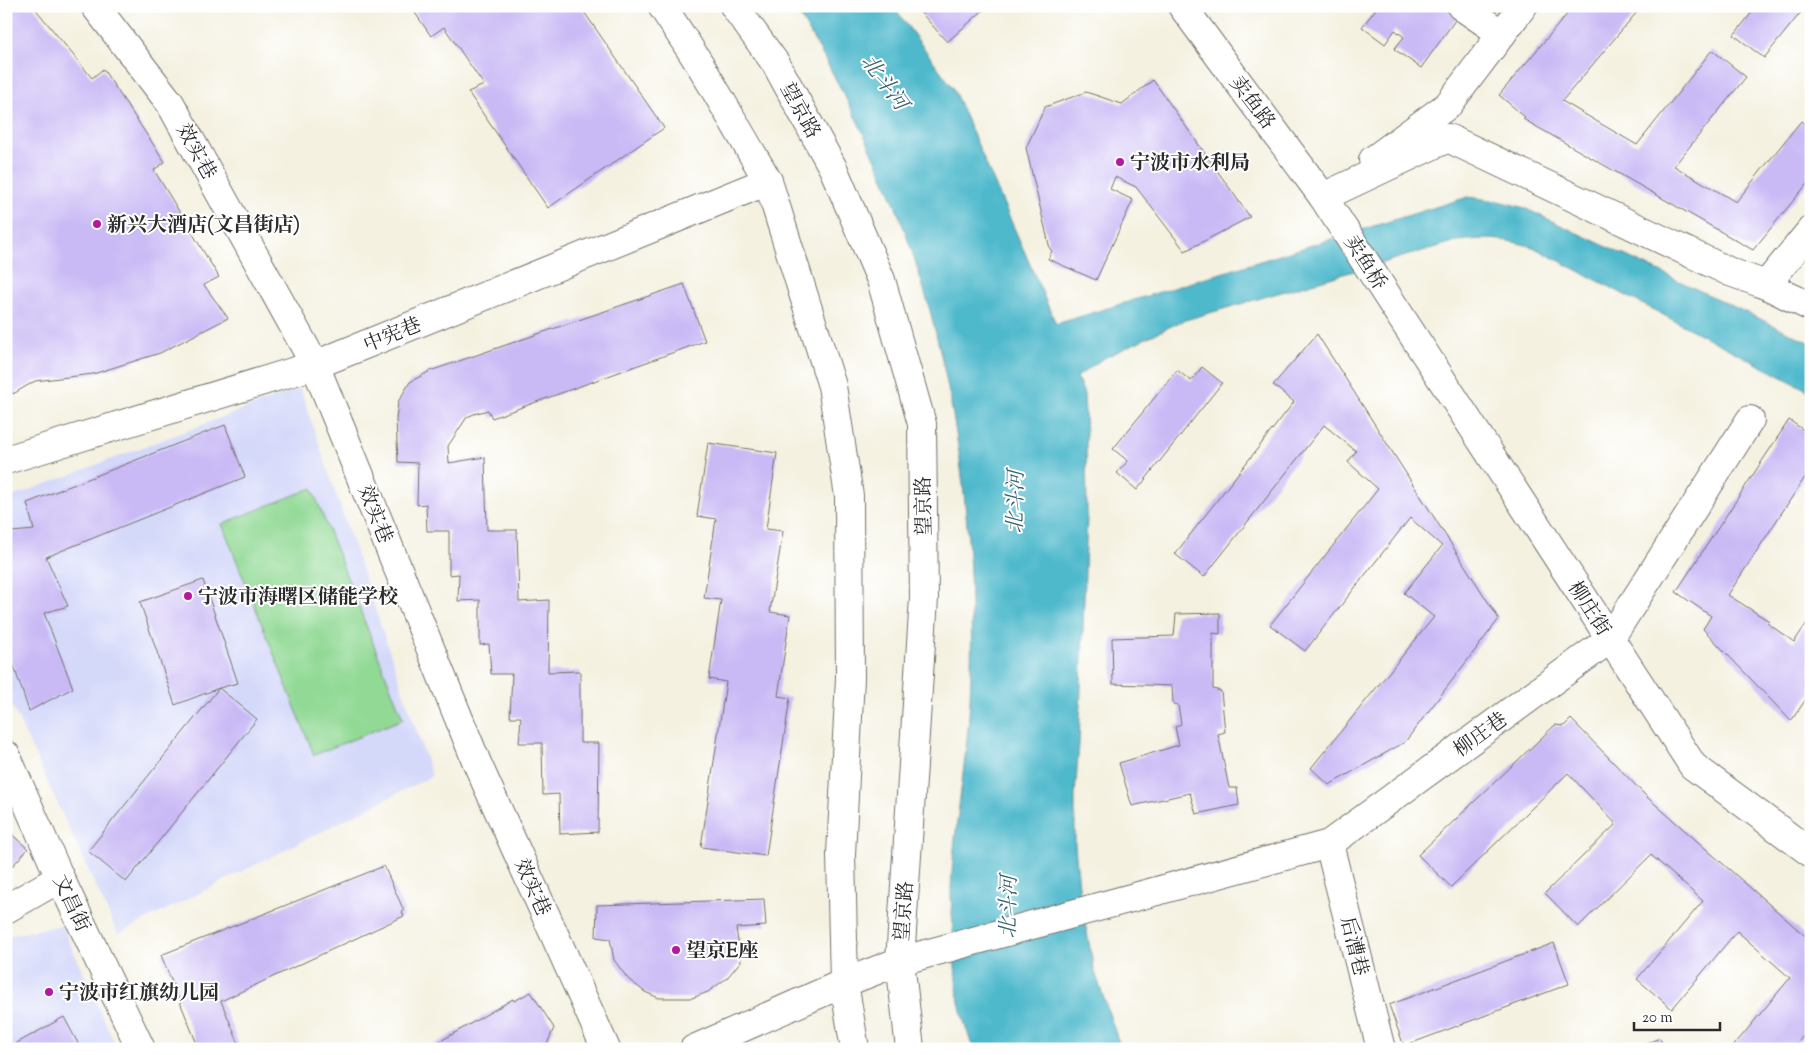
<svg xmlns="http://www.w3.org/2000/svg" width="1817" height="1055" font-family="'Sorts Mill Goudy','Noto Serif SC',serif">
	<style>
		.built { fill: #d4d8f9 }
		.green { fill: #91d994; stroke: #5e8260 }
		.water { fill: #4fb9cc; stroke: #3d727c }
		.building { fill: #c9b9f5 }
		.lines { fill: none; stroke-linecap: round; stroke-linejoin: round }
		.minor-casing { stroke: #71706a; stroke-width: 30 }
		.major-casing { stroke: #71706a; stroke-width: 30 }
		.minor { stroke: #fff; stroke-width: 28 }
		.major { stroke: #fff; stroke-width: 28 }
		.poi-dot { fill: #b5179e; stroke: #fff; stroke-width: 2 }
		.labels { text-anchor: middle; stroke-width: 4; stroke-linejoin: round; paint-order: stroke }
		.street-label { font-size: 20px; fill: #2b2b2b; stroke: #fff }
		.poi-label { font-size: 20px; font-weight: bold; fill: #2b2b2b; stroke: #fff; text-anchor: start }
		.water-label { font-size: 21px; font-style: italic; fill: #39646b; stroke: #fff }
	</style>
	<rect width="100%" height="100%" fill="#fff"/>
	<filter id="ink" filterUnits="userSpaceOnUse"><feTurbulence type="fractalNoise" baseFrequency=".02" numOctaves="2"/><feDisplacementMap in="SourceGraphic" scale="10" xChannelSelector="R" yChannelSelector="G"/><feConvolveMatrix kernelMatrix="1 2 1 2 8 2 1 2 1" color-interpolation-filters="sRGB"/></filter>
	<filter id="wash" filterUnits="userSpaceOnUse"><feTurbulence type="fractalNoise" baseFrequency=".0096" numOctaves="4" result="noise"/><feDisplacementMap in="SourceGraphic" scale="20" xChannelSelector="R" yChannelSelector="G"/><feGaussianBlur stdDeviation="1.12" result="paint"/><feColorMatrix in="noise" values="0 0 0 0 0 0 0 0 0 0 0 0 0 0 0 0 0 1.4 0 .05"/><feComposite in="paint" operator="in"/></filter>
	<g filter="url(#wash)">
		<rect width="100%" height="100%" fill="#f4f1e0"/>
		<g class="built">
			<path d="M300,388L432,776L118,934L6,693V499Z"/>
			<path d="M62,925L117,1049H6V936Z"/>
		</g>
		<path class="green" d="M312,488L403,719L314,755L222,524Z"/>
		<path class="water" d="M794,6H893L953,88L1056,324L1468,197L1498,201L1522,207L1811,343V392L1533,247C1501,238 1489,238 1457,241L1182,321L1102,359L1077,377L1084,394L1086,435L1087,514L1079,744L1075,795V846L1080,896L1094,969L1121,1049H973C968,1033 962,1018 959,1002C955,977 954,951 953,926C952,914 951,901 951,888C954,825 967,763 970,699C978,521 953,334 880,169C855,113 826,59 794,6Z"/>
		<g id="blocks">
			<g class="building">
				<path d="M6,6H33L92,78L103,69L165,162L154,170L219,277L204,285L228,318L160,353L93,374L35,381L13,394L6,383Z"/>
				<path d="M425,6H580L664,128L548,208L468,92L484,85L444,27L431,36L415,13Z"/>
				<path d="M915,6H988L947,42Z"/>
				<path d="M1378,6H1412L1420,12L1424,6H1444L1458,16L1421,68L1394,49L1404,37L1395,30L1385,44L1362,27Z"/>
				<path d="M1574,6H1642L1562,101L1637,145L1712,50L1746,77L1674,166L1736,202L1801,121L1811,129V179L1753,250L1523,119L1525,117L1499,95Z"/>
				<path d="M1757,6H1806L1764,58L1734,35Z"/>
				<path d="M1153,80L1250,217L1185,251L1136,187L1115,177L1110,189L1133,200L1096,280L1048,259L1052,251L1050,249L1026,148L1045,107L1086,92L1122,104Z"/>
				<path d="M684,284L705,341L492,418L488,410L474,414L467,417L448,446L449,463L485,457L487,530H517L519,602L549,600L548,672L580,671V743H599L598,832L560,834L559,794L543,795L542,743H519L521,717H510L512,674H491L489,644L480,645V600L458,601L459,574L449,575V531H427L426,504L417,505L418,463L398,462L396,420L398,402L410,382L430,371Z"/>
				<path d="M1317,334L1499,619L1405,742L1329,785L1311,768L1434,617L1404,593L1442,546L1410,518L1305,651L1270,625L1378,489L1348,462L1356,451L1324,425L1204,577L1175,554L1294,402L1273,385Z"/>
				<path d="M1202,367L1222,383L1137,490L1117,473L1128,461L1113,449L1177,370L1191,381Z"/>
				<path d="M1789,420L1811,435V468L1728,595L1769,621L1767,623L1794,642L1811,617V692L1791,721L1703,629L1711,616L1676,592Z"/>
				<path d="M225,425L245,477L46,557L68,606L44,613L73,688L29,711L6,643V541L12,532L34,530L27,503Z"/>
				<path d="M708,443L777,453L766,529L783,531L770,612L790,615L778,696L790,698L766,856L701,847L726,682L709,679L721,600L704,598L716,519L697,516Z"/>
				<path d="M203,580L238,683L219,688L175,705L140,602Z"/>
				<path d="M1220,613V634L1213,633V689L1221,691L1225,732L1218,734L1229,788H1237L1239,805L1196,814L1190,793L1132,806L1119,763L1179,745L1175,727L1181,724L1178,705L1173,704L1172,686L1113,684L1112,638L1174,636L1176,614Z"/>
				<path d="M219,688L257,719L126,882L88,851Z"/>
				<path d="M1571,719L1648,798L1811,941V1027L1792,1049H1731L1790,978L1737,931L1672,1009L1637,979L1703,901L1651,855L1578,927L1545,893L1616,824L1568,773L1451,887L1418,855L1555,725L1564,726Z"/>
				<path d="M6,829L28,849L6,873Z"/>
				<path d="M384,866L404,911L402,912L404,916L221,1001L241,1049H199L161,955Z"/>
				<path d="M764,899L766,926L736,928L741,961L727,978L708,992L692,998H659L645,992L628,979L614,960L610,939L596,937L597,905Z"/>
				<path d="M1554,943L1569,984L1404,1046L1389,1005Z"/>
				<path d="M531,992L554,1028L545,1049H427L513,999L514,1001Z"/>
				<path d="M64,1017L81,1049H18L15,1044Z"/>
				<path d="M1660,1038L1664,1049H1631Z"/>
			</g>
		</g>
	</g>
	<g filter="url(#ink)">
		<use href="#blocks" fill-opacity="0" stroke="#71706a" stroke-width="1"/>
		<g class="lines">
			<defs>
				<g id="minor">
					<path d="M95,6L170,103L315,365L477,763L606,1049"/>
					<path d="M1461,6L1502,34"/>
					<path d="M1373,160L1448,105L1523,6"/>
					<path d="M1323,197L1448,138L1730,272L1766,285L1811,307"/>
					<path d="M1766,285L1811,230"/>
					<path d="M6,460L315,365L768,181"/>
					<path d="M6,755L60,878L141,1049"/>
					<path d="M1329,844L1381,1049"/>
					<path d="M6,909L60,878"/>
					<path d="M694,1049L844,983L900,961L1329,844L1610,639L1750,420"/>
				</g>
				<g id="major">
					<path d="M662,6L701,66L768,181L832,386L849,496L850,678L841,854L844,983L855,1049"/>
					<path d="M734,6L776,64L833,168L881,280L922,424L924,598L900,961L910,1049"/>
					<path d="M1182,6L1323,197L1693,766L1811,853"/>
				</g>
			</defs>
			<use href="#minor" class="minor-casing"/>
			<use href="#major" class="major-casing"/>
			<use href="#minor" class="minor"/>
			<use href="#major" class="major"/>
		</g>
	</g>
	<g class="poi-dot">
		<circle cx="1120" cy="162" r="5"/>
		<circle cx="97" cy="224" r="5"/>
		<circle cx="188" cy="596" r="5"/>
		<circle cx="676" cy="950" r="5"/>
		<circle cx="49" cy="992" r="5"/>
	</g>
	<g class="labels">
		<g class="street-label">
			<text transform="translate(1253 102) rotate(53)" y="7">卖鱼路</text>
			<text transform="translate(801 110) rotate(61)" y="7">望京路</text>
			<text transform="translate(197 151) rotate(61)" y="7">效实巷</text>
			<text transform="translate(1366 262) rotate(57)" y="7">卖鱼桥</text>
			<text transform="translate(392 334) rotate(-22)" y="7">中宪巷</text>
			<text transform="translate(923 506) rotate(-91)" y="7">望京路</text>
			<text transform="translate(376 514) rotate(68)" y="7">效实巷</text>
			<text transform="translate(1590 608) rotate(57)" y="7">柳庄街</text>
			<text transform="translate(1480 734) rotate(-36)" y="7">柳庄巷</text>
			<text transform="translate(533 887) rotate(66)" y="7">效实巷</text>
			<text transform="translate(72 903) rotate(65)" y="7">文昌街</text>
			<text transform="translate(903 911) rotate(-86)" y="7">望京路</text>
			<text transform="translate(1355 946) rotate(76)" y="7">后漕巷</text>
		</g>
		<g class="poi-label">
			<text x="1130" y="169">宁波市水利局</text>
			<text x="107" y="231">新兴大酒店(文昌街店)</text>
			<text x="198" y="603">宁波市海曙区储能学校</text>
			<text x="686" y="957">望京E座</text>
			<text x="59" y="999">宁波市红旗幼儿园</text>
		</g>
		<g class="water-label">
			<text transform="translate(885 82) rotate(54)" y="7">北斗河</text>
			<text transform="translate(1015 502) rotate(-89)" y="7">北斗河</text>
			<text transform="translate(1008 907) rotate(-89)" y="7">北斗河</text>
		</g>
	</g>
	<rect width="1817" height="1055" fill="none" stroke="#fff" stroke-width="25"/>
	<path d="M1634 1022v8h86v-8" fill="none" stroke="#2b2b2b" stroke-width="2.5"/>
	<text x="1642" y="1022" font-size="15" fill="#2b2b2b" stroke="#ffffff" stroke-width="4" paint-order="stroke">20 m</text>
</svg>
